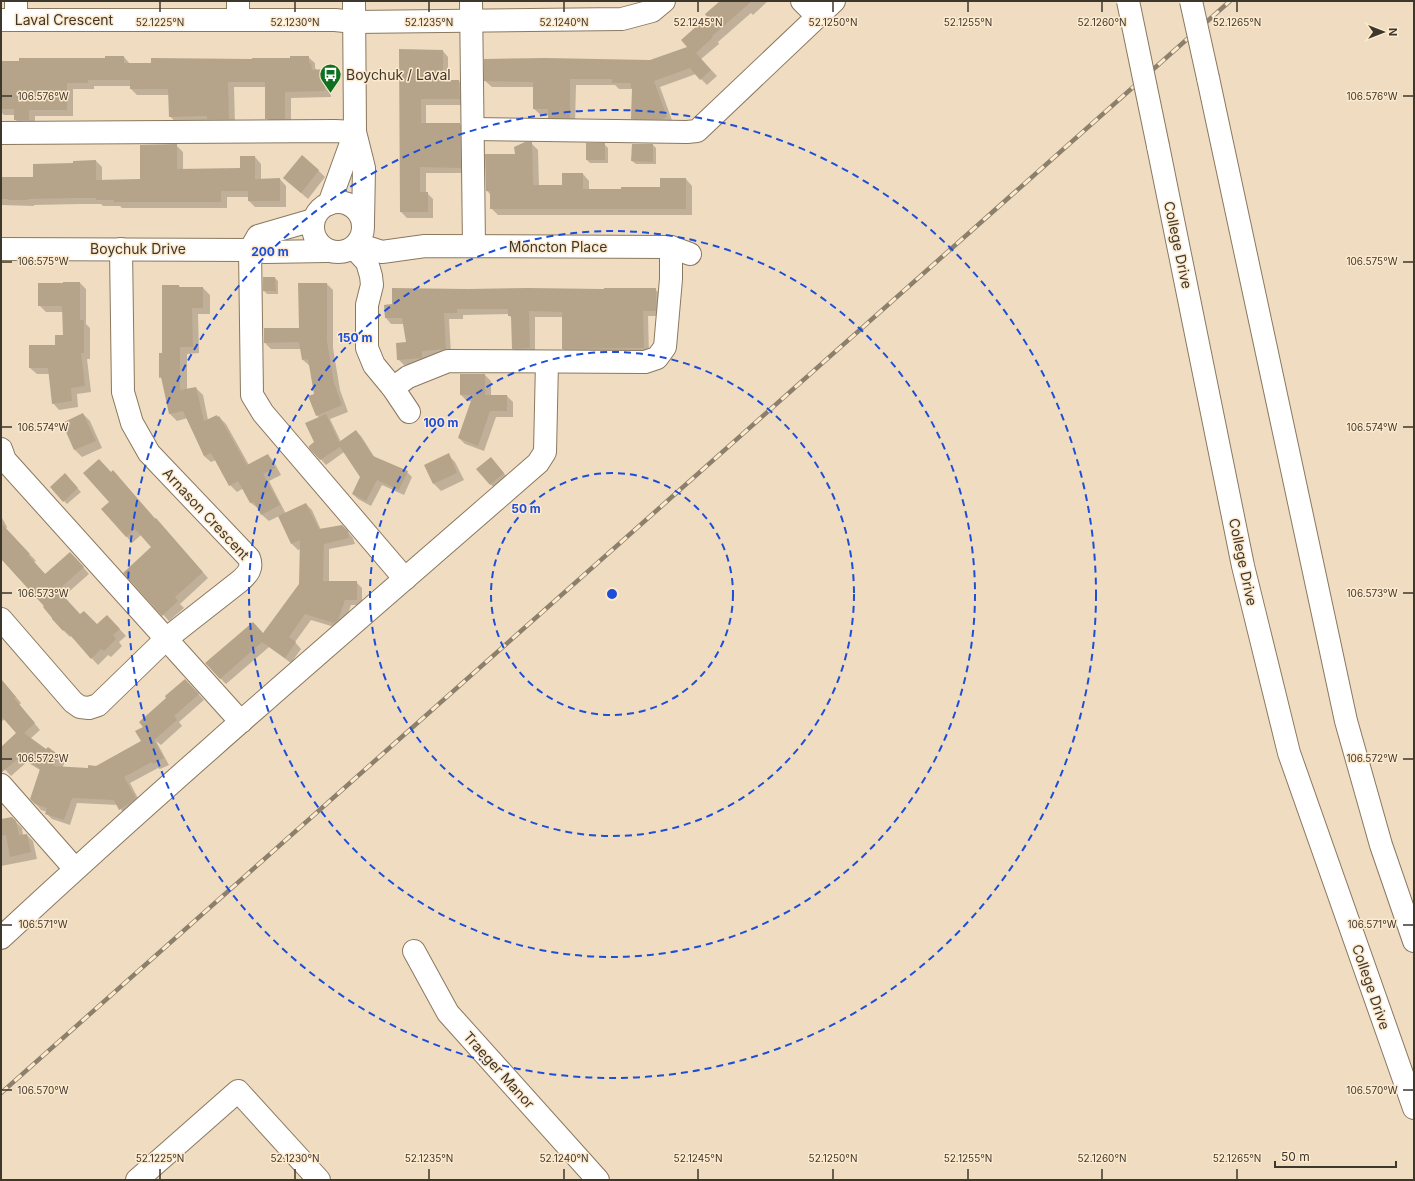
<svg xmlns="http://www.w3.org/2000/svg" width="1415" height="1181" font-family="Inter,sans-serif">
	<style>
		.shadow { fill: #0003 }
		.building { fill: #b6a48a }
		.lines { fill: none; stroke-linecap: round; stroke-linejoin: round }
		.minor-casing { stroke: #8a785f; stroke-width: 24 }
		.highway-casing { stroke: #8a785f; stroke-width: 24 }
		.minor { stroke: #fff; stroke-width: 22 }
		.highway { stroke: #fff; stroke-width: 22 }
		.rail-casing { stroke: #8c806d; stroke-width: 4.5 }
		.rail { stroke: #fdeace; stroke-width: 3; stroke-dasharray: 9; stroke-linecap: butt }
		.highway-bridge-casing { stroke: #8a785f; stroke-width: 24; stroke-linecap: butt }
		.highway-bridge { stroke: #fff; stroke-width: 22 }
		.ticks { fill: none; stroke: #3e372c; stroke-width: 1.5 }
		.ring { fill: none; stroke: #1d4ed8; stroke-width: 2; stroke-dasharray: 7 5 }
		.labels { text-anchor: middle; stroke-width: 3; stroke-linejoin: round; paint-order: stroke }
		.street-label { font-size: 14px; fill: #3e372c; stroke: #fdeace }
		.poi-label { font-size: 14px; fill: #3e372c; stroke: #fdeace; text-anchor: start }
		.ticks-label { font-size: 10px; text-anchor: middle; fill: #3e372c; stroke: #fdeace; stroke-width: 3; stroke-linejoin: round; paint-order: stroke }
		.centre { fill: #1d4ed8; stroke: #fdeace; stroke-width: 2 }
		.ring-label { font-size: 12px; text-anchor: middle; font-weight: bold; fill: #1d4ed8; stroke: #fdeace; stroke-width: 3; stroke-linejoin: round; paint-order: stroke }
	</style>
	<rect width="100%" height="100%" fill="#f0ddc1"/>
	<g class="shadow">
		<path d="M722,1H768L753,15L751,13L718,42L719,44L701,59L717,76L707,85L696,74L660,87L673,123L638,124L632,118L633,89H619L615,85H576L575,124L555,123L549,117V115H541L534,109V87H492L485,81V60L650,61L689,48L709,17Z"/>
		<path d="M400,50L443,51L448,57V81H459L465,87V105H426V124H460L465,130L466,173H426V193H427L433,199V218H407L401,212Z"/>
		<path d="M124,57L130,64L291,59L308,57L315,63V68L317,70H324L330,76L331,97L291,98V125H273L266,118V87H234L235,125L176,123L170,116L169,95H137L131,89V86H94V89H73V116H35V126H21L15,119V115H4L1,112V62L106,59Z"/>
		<path d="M531,143L538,150L539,186H563L583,174L589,181V190H622L661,188L686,179L692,186V215H498L491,208V195L487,191L516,155Z"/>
		<path d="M604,144L608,148V163H590L587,160Z"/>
		<path d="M176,145L183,152V170L241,169L255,157L261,164V180L280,179L286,186V207H255L249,201V197H227V208H122L120,206H103L101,204H81L34,205V206L1,205V178H34L74,164L96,161L102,167V180H141Z"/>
		<path d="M653,145L656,148V164H636L632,161Z"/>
		<path d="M318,170L325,177L308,199L284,178Z"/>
		<path d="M275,278L278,281V294H267L264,291Z"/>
		<path d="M80,283L86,289V324L90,328V359H87L91,392L77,394L78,407L59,410L53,403L49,374H37L30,368L56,346L64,336L63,312H46L39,305Z"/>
		<path d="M327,284L333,290V348L340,390L348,412L330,419L341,442L356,431L361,436L375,458L407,472L412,477L404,495L382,485L371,506L358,499L353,494L361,477L344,452L326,465L310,447L315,443L319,418L317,415L315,394L310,366L303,360L301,349H271L265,343L300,329Z"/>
		<path d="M179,286L181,288H203L210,295V314H198L199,353L187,354V390L196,388L203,395L208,420L216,416L219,417L226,424L249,465L268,455L274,462L281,475L269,481L286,514L306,504L312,510L321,530L348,532L353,538L355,544L329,549V582H356L362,588V605H351L344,626L341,629L311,620L295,642L301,649L291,663L269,647L226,684L220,678L264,634L300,584L301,549L298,550L292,544L279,516L269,521L262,515L259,509L251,503L244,488L237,492L230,485L216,460L211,462L204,456L188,418L177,421L170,414L163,380L160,377L163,354Z"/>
		<path d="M655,289L661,295V316H648L649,354L569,355L563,349V317H535V354H518L513,348L512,319L509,314L463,315V319H449L451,354L427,357V363L404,365L398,359L407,343L404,324H391L386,318L605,290Z"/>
		<path d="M461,375H485L491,381V396H507L513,402V417H496L484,451L465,444L459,438L472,401H467L461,395Z"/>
		<path d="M83,414L90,421L102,448L82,457L75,450L63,424Z"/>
		<path d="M448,455L455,462L464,480L441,491L434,484Z"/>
		<path d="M494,462L507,477L494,488L478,469Z"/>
		<path d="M113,471L208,578L180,604L184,608L169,621L125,573L152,547L141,535L132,543L126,536L111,502V473Z"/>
		<path d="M65,475L81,492L67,504L64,501Z"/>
		<path d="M1,516L7,527L6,529L36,561L34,562L46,575L77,560L89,574L63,597L80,615L97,626L114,623L126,636L119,642L122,646L111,657L108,655L98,665L74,639L71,636L70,637L63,630L45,607L1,558Z"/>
		<path d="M1,679L21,703L19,705L40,730L30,739L47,750L60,756L65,762L62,768L89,769L96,767L142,741L144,727L191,686L204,700L179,722L182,726L161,745L156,741L169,765L160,769L158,768L130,783L141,804L125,815L118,805L77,803L70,825L52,819L46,813L47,812L41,810L35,803L40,770L27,762L11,776L1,765V748L17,733L5,719L1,722Z"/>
		<path d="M12,818L22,828L23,835H27L33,841L37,859L1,866V820Z"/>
	</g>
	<g class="building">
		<path d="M720,1H752L712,36L713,37L696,53L711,70L700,80L690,68L654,81L667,117L662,119H631L632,88H631V83H612V79H570V118H548V109H533V82L484,81V59L545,58L650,60L687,47L681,40L707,17L705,14Z"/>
		<path d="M399,49L443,50V80H459L460,99H421V123H460L461,168L420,167V192H428V212H400Z"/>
		<path d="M105,56H124V63H151V58L252,59V58H290V56H309V63H311L312,70L324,69L325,91L285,92V119H265V82H228L229,119H207V116L169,117L168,89H130V80H88V83H67V110H29V120H14V109H1V61H19V58H105Z"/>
		<path d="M525,142H532L533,185H562V173H583V189H621V187H660V178H686V209H490V191H486L485,154H515L514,147Z"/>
		<rect x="586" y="143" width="19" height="17"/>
		<path d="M177,144V169L240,168V156H255V179L280,178V201H248V191H221V202H114V200H96V198H74L28,199V200H8V199H1V177H33V164L73,163V161L96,160V180L140,179V145Z"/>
		<path d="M632,144H653V162L631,161Z"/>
		<path d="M302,155L319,170L301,193L283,178Z"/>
		<path d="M263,277H275L276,291H263Z"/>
		<path d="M63,282H80V320H84V353H81L85,386L71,388L72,401L52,404L48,368H29V345H55V335H63L62,306H38V283H63Z"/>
		<path d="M298,283H327V341L334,383L342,405L316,416L308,396L314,394L308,359L302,360L299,342L264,343V328H299Z"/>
		<path d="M162,285H179V287H203V308H192L193,347H180V390L196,387L204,421L217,415V417L219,416L247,465L268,454L275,468L263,474L280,505L261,515L254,502L250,503L238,481L229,486L211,453L204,456L183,411L169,414L161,377L159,378V353H162Z"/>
		<path d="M392,288L468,289L528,288L604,289V288H656V311H643L644,348L562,349V312L529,311L530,348L512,349L511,316H508V309H457V313H444L446,349L422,351V358L397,360L396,343L406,342L402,318H385L384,305L392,304Z"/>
		<path d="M460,374H485V395H507V411H490L478,446L458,438L473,395H460Z"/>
		<path d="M83,413L96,441L74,450L62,423Z"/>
		<path d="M326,414L339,442L356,430L373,456L408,471L399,490L377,480L366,501L352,494L360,477L340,447L320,460L309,448V446L314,442L305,423Z"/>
		<path d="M449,453L457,473L433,484L424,465Z"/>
		<path d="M491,457L504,473L490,485L476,469Z"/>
		<path d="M99,459L111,472L113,470L155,519L156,518L203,572L175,597L178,601L162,616L123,573L151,547L135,529L126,537L101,509L109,502L83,473Z"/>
		<path d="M65,473L78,488L63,502L50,487Z"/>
		<path d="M306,503L319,529L342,525L348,531L349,538L324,544L323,581H357V600H345L338,620L334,623L305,614L289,637L296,642L285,658L262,642L220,679L205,663L253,622L263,633L299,584L300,540L291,544L278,516Z"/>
		<path d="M1,523L30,554L28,555L45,574L70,552L84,567L58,590L80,614L84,611L97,624L107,615L120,629L113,635L116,639L104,651L101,649L91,659L71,636L64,630L63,631L52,619V618L43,607L44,606L1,559Z"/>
		<path d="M1,679L16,697L14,698L35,723L24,733L46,749L48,747L60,756L53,766L88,768V765L96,766L141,741L135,731L143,727L139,722L166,698L165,696L185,679L199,694L174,716L177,720L154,740L152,737L164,758L153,764L152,762L124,777L136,798L130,803L119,810L114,800L72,798L64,820L45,814L47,808L35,804L30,799L40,769L21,756L1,773V747L16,733L1,716Z"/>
		<path d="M12,817L16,821L19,835L27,834L31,852L10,857L6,835L1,836V819Z"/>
	</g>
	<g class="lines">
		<defs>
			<g id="minor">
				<path d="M16,1V20"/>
				<path d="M238,1V20"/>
				<path d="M354,1L355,132L364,168L363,222"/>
				<path d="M471,1L474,246"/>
				<path d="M802,1L817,16"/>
				<path d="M1,20H335L354,22L622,19L652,11L664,1"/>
				<path d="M473,129L687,132L697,131L834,1"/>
				<path d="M1,133L335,131L355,132"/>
				<circle cx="338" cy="227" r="25"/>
				<path d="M329,204L355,132"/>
				<path d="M357,244L382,252L425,246L671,247L690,254"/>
				<path d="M354,248L367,262L371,276L372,285L367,305V348L374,365L393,388L409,412"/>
				<path d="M1,249L250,250L266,252L327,251"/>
				<path d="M250,250L252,395L263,413L405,579"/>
				<path d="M250,250L258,236L313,220"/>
				<path d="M393,388L408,377L448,361L645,362L657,358L665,347L671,279V247"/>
				<path d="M1,449L5,460L241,722"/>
				<path d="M1,619L73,702L80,707L89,708L98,705L166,639L240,581C248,574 253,568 249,558L149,453L132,423L123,392L121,249"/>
				<path d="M1,785L75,869"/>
				<path d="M1,938C176,775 358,620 538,463L545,452L547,362"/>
				<path d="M414,951L448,1013L598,1180"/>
				<path d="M137,1180L238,1091L319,1180"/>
			</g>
			<g id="highway">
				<path d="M1208,78L1346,721L1381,845L1414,941"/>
				<path d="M1158,146L1243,566L1289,753L1414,1108"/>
			</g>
		</defs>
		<use href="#minor" class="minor-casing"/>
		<use href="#highway" class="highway-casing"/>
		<use href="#minor" class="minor"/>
		<use href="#highway" class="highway"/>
		<defs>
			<path id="rail" d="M1,1093L1230,1"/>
		</defs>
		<use href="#rail" class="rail-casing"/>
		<use href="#rail" class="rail"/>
		<defs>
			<g id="highway-bridge">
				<path d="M1128,1L1158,146"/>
				<path d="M1191,1L1208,78"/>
			</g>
		</defs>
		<use href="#highway-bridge" class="highway-bridge-casing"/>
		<use href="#highway-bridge" class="highway-bridge"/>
	</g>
	<path class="ticks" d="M160,2V12M295,2V12M429,2V12M564,2V12M698,2V12M833,2V12M968,2V12M1102,2V12M1237,2V12M2,96H12M1403,96H1413M2,262H12M1403,262H1413M2,427H12M1403,427H1413M2,593H12M1403,593H1413M2,759H12M1403,759H1413M2,925H12M1403,925H1413M2,1090H12M1403,1090H1413M160,1169V1179M295,1169V1179M429,1169V1179M564,1169V1179M698,1169V1179M833,1169V1179M968,1169V1179M1102,1169V1179M1237,1169V1179"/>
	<g class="ring">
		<circle cx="612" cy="594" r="121"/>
		<circle cx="612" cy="594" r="242"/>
		<circle cx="612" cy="594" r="363"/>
		<circle cx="612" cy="594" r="484"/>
	</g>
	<defs>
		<symbol id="bus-pin" viewBox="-11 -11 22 30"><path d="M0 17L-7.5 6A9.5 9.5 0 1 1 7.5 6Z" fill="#0d7121" stroke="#fdeace"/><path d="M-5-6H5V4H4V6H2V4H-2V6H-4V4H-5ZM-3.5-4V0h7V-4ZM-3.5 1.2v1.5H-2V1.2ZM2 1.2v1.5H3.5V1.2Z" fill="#fff"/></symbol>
	</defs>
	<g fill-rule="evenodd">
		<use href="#bus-pin" x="318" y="62" width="25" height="34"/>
	</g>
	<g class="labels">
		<g class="street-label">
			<text x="64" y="25">Laval Crescent</text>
			<text transform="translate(1178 245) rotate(78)" y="5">College Drive</text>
			<text x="558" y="252">Moncton Place</text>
			<text x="138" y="254">Boychuk Drive</text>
			<text transform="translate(206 514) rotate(47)" y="5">Arnason Crescent</text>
			<text transform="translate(1243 562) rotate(78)" y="5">College Drive</text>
			<text transform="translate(1371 987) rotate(71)" y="5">College Drive</text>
			<text transform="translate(499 1070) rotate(48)" y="5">Traeger Manor</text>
		</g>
		<g class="poi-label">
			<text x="346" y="80">Boychuk / Laval</text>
		</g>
	</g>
	<g class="ticks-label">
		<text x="160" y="26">52.1225°N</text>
		<text x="295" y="26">52.1230°N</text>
		<text x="429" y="26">52.1235°N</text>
		<text x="564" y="26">52.1240°N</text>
		<text x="698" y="26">52.1245°N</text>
		<text x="833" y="26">52.1250°N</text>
		<text x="968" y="26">52.1255°N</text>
		<text x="1102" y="26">52.1260°N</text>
		<text x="1237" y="26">52.1265°N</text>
		<text x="1372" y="100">106.576°W</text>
		<text x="43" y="100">106.576°W</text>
		<text x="1372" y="265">106.575°W</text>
		<text x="43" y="265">106.575°W</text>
		<text x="1372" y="431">106.574°W</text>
		<text x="43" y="431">106.574°W</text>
		<text x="1372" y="597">106.573°W</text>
		<text x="43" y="597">106.573°W</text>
		<text x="1372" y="762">106.572°W</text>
		<text x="43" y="762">106.572°W</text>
		<text x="1372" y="928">106.571°W</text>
		<text x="43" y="928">106.571°W</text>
		<text x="1372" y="1094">106.570°W</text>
		<text x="43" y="1094">106.570°W</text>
		<text x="160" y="1162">52.1225°N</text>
		<text x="295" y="1162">52.1230°N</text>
		<text x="429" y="1162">52.1235°N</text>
		<text x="564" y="1162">52.1240°N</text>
		<text x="698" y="1162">52.1245°N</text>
		<text x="833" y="1162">52.1250°N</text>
		<text x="968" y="1162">52.1255°N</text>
		<text x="1102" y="1162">52.1260°N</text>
		<text x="1237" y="1162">52.1265°N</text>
	</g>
	<circle cx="612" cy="594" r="6" class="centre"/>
	<g class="ring-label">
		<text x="270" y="256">200 m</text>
		<text x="355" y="342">150 m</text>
		<text x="441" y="427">100 m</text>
		<text x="526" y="513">50 m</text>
	</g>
	<rect width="1415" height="1181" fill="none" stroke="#3e372c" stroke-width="4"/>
	<g transform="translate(1383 32) rotate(90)" stroke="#fdeace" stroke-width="3" paint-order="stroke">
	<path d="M0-3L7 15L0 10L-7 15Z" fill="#3e372c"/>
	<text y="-6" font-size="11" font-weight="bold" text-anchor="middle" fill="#3e372c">N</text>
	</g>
	<path d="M1275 1161v6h121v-6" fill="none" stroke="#3e372c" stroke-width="2"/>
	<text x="1281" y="1161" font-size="12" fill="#3e372c" stroke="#fdeace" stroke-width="3" paint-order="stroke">50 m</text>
</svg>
